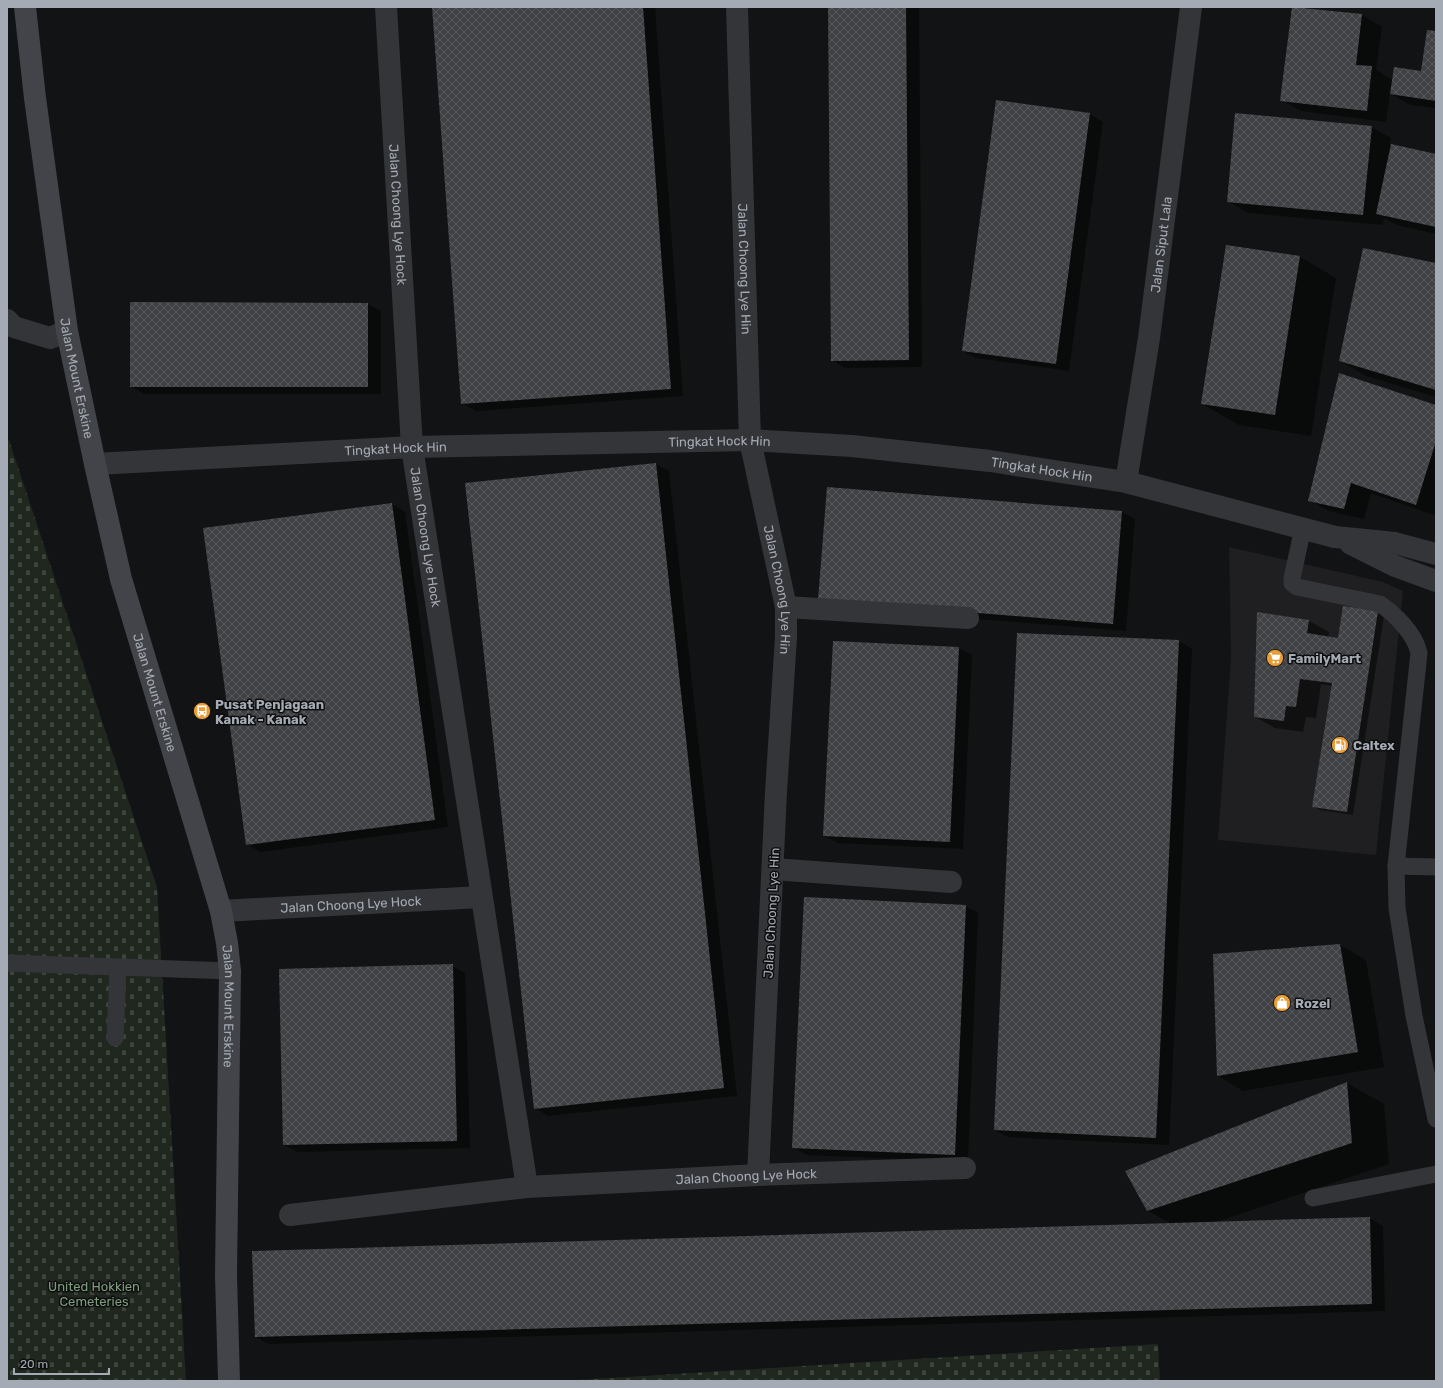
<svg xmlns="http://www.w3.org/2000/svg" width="1443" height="1388" font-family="Rubik,sans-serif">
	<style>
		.built { fill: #1f1f21 }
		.cemetery { fill: url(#cemetery-stones) }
		.shadow { fill: #0007 }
		.building { fill: url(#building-cross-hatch) }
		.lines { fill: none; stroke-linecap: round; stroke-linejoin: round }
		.service { stroke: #343539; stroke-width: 17 }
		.minor { stroke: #343539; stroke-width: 22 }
		.secondary { stroke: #424449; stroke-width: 22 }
		.labels { text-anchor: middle; stroke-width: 3; stroke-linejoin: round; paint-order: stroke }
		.street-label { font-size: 13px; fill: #a5abb4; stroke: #0e0e0f }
		.poi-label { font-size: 13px; font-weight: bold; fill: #a5abb4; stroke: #0e0e0f; text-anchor: start }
		.park-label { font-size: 13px; fill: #7d9e7c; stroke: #0e0e0f }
	</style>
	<defs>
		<pattern id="cemetery-stones" width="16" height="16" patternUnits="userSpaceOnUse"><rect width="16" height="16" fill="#1f271f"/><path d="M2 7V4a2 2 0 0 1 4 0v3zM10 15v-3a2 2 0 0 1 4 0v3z" fill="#3d443d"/></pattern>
		<pattern id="building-cross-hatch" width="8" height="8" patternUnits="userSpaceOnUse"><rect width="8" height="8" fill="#3f4144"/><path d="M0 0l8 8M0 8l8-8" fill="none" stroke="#585a5d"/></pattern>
	</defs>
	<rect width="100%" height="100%" fill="#121314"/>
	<path class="built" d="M1229,547L1383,582L1403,591L1376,855L1218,840L1231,658Z"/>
	<g class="cemetery">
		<path d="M7,440H9L157,887L186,1381H7Z"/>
		<path d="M1158,1344L1160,1381H561Z"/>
	</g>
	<g class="shadow">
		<path d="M433,7H655L683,396L476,411L462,403Z"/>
		<path d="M829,7H919L922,367L845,368L832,360Z"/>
		<path d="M1293,7L1362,15L1382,27L1376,70L1393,80L1422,72L1436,32V108L1410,105L1390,93L1386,122L1301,111L1281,100Z"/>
		<path d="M1090,114L1103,122L1069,371L976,358L963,351Z"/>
		<path d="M1371,127L1391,138L1390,145L1436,155V234L1397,225L1384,218L1383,225L1248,213L1228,201Z"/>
		<path d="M1300,257L1336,278L1311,436L1239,425L1202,404Z"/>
		<path d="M1436,264V397L1366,376L1340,361Z"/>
		<path d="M131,303L368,304L381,311V394H144L131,386Z"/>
		<path d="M1436,406V516L1371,493L1364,519L1329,511L1309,500Z"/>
		<path d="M656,464L669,471L737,1096L548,1116L535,1108Z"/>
		<path d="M828,488L1122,512L1135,519L1126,631L833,607Z"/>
		<path d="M392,504L405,512L448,827L260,852L247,844Z"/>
		<path d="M1378,612L1384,616L1353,815L1320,810L1313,806L1333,686L1321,684L1316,718L1306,717L1303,732L1275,728L1255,717L1258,613L1309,621L1329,632L1328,637L1339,639Z"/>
		<path d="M1179,641L1192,649L1169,1145L1008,1137L995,1130Z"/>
		<path d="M959,648L972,655L963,849L838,843L824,836Z"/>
		<path d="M965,906L978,913L968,1162L807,1155L793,1147Z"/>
		<path d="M1340,945L1366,960L1384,1067L1243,1091L1218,1076Z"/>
		<path d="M452,966L465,973L470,1148L297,1152L284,1145Z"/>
		<path d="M1347,1083L1384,1104L1389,1164L1213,1223L1369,1218L1383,1226L1385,1311L269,1344L256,1337L1172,1224L1148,1211L1127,1171Z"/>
	</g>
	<g class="building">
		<path d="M432,7H643L671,389L461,404Z"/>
		<path d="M828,7H906L909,360L831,361Z"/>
		<path d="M1292,7L1362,14L1356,65L1372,66L1367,111L1280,101Z"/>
		<path d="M1427,30L1436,31V101L1390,94L1394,67L1421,71Z"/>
		<path d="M996,100L1090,113L1056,364L962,351Z"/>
		<path d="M1235,113L1372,126L1363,215L1227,202Z"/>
		<path d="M1391,144L1436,154V227L1376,214Z"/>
		<path d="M1226,245L1300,256L1275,415L1201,404Z"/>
		<path d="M1363,248L1436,263V390L1339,361Z"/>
		<path d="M130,302L368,303V387H130Z"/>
		<path d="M1339,373L1436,405V441L1416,505L1351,483L1344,509L1308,501Z"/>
		<path d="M656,463L724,1088L534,1109L465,483Z"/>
		<path d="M827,487L1122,511L1113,624L818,600Z"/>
		<path d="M392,503L435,820L246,845L203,528Z"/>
		<path d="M1343,606L1378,611L1347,812L1312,807L1332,683L1300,679L1296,707L1286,706L1284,721L1254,717L1257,612L1309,620L1307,633L1338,638Z"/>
		<path d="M1017,633L1179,640L1156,1138L994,1130Z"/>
		<path d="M833,641L959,647L950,842L823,836Z"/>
		<path d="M804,897L966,905L955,1155L792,1148Z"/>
		<path d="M1340,944L1358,1052L1217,1076L1213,954Z"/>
		<path d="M453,964L457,1141L283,1145L279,969Z"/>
		<path d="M1347,1082L1352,1143L1147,1211L1125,1171Z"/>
		<path d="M1370,1217L1372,1304L255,1337L252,1251Z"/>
	</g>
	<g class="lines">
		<g class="service">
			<path d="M1303,528L1292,578V583L1297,587L1380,604C1395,614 1415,634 1419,653L1396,866L1397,908L1414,1016L1436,1119"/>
			<path d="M1396,866L1436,867"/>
			<path d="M7,963L230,971"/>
			<path d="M115,1038L118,968"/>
			<path d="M1313,1198L1436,1174"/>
		</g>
		<g class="minor">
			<path id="s1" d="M386,7L412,447L527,1187"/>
			<path id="s2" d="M737,7L750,440L786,607V637L776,792L758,1175"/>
			<path d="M7,320L14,327L50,338L67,331"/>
			<path id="s3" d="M95,464L412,447L750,440L852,446L990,461L1126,482L1335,537L1395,543L1436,554"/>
			<path id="s4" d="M1126,482L1149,338L1191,7"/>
			<path d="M1351,544L1395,566L1436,581"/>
			<path d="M786,607L968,618"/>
			<path d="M773,869L951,882"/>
			<path id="s5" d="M221,911L481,897"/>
			<path id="s6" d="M290,1215L527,1187L758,1175L965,1168"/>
		</g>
		<path class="secondary" id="s7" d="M25,7L35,98L67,331L95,464L121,579L221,911L227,943L230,971L226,1276L229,1381"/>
	</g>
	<defs>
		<symbol id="supermarket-disc" viewBox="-11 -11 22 22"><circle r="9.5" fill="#e99d36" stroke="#0e0e0f"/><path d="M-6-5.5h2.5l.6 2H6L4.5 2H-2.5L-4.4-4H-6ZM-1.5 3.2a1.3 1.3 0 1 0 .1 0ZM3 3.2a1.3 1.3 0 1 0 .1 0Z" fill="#fff"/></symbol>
		<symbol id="bus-disc" viewBox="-11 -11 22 22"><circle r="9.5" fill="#e99d36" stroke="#0e0e0f"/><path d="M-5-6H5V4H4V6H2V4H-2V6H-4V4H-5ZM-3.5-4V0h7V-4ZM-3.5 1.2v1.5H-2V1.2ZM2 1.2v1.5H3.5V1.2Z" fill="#fff"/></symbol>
		<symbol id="fuel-disc" viewBox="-11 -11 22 22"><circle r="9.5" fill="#e99d36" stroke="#0e0e0f"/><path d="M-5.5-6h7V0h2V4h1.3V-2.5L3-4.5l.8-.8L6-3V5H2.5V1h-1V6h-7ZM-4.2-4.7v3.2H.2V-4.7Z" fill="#fff"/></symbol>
		<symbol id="shop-disc" viewBox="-11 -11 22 22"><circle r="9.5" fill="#e99d36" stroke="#0e0e0f"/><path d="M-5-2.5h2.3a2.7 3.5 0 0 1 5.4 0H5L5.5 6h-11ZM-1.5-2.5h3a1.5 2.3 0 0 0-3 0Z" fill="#fff"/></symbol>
	</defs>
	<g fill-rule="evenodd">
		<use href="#supermarket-disc" x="1265" y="648" width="20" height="20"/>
		<use href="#bus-disc" x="192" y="701" width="20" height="20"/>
		<use href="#fuel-disc" x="1330" y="735" width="20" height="20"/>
		<use href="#shop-disc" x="1272" y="993" width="20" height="20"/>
	</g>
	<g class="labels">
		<g class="street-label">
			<text dy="5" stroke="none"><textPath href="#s1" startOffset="208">Jalan Choong Lye Hock</textPath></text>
			<text dy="5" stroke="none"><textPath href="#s4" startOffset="240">Jalan Siput Lala</textPath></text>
			<text dy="5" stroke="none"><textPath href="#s2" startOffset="262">Jalan Choong Lye Hin</textPath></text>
			<text dy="5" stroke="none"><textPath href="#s7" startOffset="375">Jalan Mount Erskine</textPath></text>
			<text dy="5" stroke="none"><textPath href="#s3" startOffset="625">Tingkat Hock Hin</textPath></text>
			<text dy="5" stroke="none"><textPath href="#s3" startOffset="301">Tingkat Hock Hin</textPath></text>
			<text dy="5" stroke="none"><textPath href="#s3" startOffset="949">Tingkat Hock Hin</textPath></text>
			<text dy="5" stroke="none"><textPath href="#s1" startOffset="532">Jalan Choong Lye Hock</textPath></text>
			<text dy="5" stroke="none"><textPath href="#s2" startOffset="586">Jalan Choong Lye Hin</textPath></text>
			<text dy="5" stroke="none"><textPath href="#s7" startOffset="699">Jalan Mount Erskine</textPath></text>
			<text dy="5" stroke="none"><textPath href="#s5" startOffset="130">Jalan Choong Lye Hock</textPath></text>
			<text transform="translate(771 913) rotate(-87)" y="5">Jalan Choong Lye Hin</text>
			<text dy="5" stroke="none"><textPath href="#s7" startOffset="1023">Jalan Mount Erskine</textPath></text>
			<text dy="5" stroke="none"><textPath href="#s6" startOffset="458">Jalan Choong Lye Hock</textPath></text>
		</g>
		<g class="poi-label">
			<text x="1288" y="663">FamilyMart</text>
			<text x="215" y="709">Pusat Penjagaan<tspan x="215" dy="15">Kanak - Kanak</tspan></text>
			<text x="1353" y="750">Caltex</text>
			<text x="1295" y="1008">Rozel</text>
		</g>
		<g class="park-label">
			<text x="94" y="1291">United Hokkien<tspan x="94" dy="15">Cemeteries</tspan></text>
		</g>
	</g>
	<rect width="1443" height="1388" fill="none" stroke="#a5abb4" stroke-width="16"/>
	<path d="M14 1368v6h95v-6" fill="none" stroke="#a5abb4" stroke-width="2"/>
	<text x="20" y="1368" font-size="12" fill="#a5abb4" stroke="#0e0e0f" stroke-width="3" paint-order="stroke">20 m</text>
</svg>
